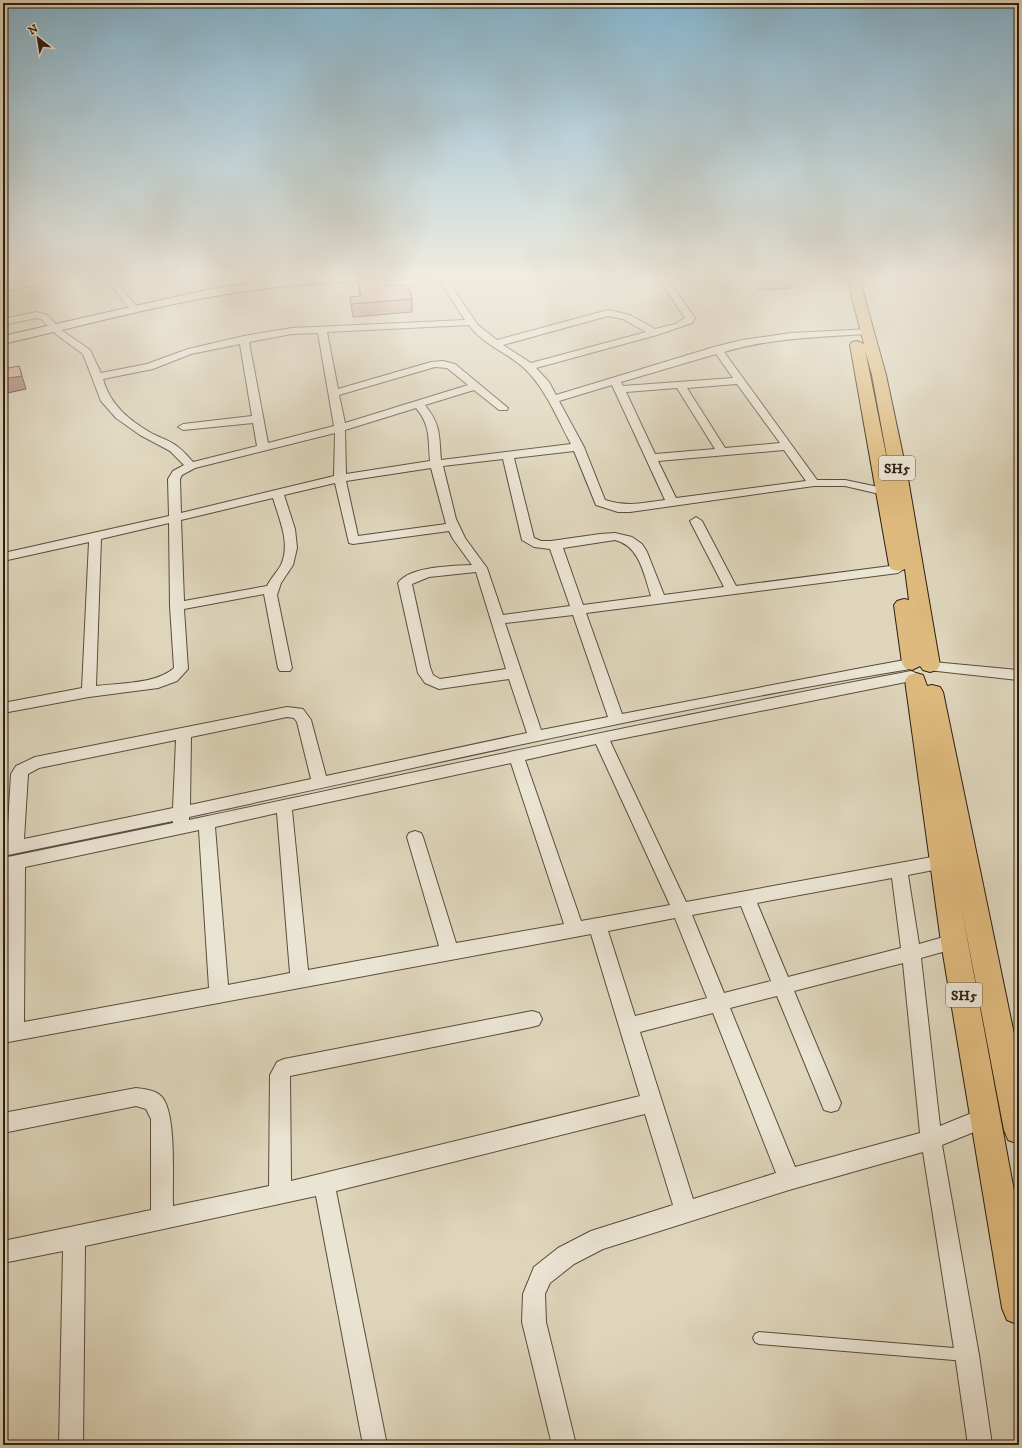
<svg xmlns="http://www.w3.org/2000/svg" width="1022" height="1448" font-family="'IM FELL DW Pica',serif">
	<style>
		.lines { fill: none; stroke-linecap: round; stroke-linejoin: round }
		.lane-casing { stroke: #5a4c3c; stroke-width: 2 }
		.street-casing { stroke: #5a4c3c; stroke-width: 2 }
		.secondary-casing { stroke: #2e1f11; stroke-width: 2 }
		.primary-casing { stroke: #2e1f11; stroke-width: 2 }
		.lane { fill: #eae4d3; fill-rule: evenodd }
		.street { fill: #eae4d3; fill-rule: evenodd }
		.secondary { fill: #eae4d3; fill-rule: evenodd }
		.primary { fill: #dfba7e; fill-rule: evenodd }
		.wall { fill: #c19082; stroke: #2e1f11 }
		.shaded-wall { fill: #9d756a; stroke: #2e1f11 }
		.building { fill: #e0a797; stroke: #2e1f11 }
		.labels { text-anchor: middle; stroke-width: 4; stroke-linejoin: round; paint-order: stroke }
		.shield { fill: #eae4d3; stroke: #665a4b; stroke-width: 1 }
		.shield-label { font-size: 14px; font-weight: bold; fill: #2e1f11 }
	</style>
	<rect width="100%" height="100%" fill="#ded5bb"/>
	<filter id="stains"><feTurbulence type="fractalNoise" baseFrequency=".005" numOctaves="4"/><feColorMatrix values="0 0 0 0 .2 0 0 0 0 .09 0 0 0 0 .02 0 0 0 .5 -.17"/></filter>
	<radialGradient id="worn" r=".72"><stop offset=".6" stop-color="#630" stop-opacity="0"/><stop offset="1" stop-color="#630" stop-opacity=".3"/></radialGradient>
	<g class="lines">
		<defs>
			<path id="lane" d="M759,1332L966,1349L970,1351L972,1355L970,1359L966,1361L759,1344L755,1342L753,1338L755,1334Z"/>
			<g id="street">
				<path d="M59,274H73L72,276L3,292V286Z"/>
				<path d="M102,274H110L138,308V312H132Z"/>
				<path d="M246,274H254L256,286L255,288H249Z"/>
				<path d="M435,274H443L478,325L497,340L608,310L630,315L655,329L675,324L685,318L656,274H664L695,318L692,323L657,335L536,368L549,382L556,395L714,347L742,340L791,333L870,329V333L867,334C819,337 770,338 724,352L817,480H845L888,489L890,491L888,493L884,495L845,486H814L630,512H618L596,505L574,451L514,458L534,538L541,541H551L600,534L615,533L632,537L642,544L647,552L664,595L724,587L690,521L696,517L702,521L736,586L898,565L904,569L898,573L586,613L622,714L872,666L910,659L915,661L917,664L915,667L910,669C668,709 429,765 189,817V820C430,769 669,717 911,671L916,673L918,676L916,679L911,681L610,741L686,902L943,855L949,857L951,862L949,867L908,875L919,944L954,934L960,937L963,942L960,947L921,958L940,1126L984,1108L991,1111L994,1118L991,1125L942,1145L979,1355L992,1445H968L955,1355L923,1152L789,1190L603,1249L574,1264L550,1283L545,1294L546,1322L576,1445H552L522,1322L523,1294L534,1267L558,1248L591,1231L673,1205L645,1114L336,1191L387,1445H363L316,1196L85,1246L83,1445H59L63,1251L3,1263V1241L151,1210V1119L146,1109L136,1106L3,1133V1113L136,1088C144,1089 156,1090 162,1097C177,1115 172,1181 173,1206L269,1186L270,1075L277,1062L284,1059L532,1011L539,1013L542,1019L539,1025L532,1027L290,1076L291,1181L640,1096L591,934L3,1043L8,871L3,872V858L173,823V821L3,856V844L7,843L11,774L16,766L35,757L287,707L303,709L311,720L326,776L527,733L509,679L439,689L425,683L418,673L398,583C410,566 453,566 472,565L453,539L449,531L353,544L349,543L335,483L284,495L295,529L297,548L293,565L281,583L277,595L292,668L290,671H280L278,668L264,594L184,609L188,669L177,681L158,688L89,697L3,713V703L82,688L89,542L3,561V550L8,552L169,516L168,479L173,471L184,465L170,451L140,435L116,418L101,401L83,354L57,335L41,319L36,318L3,325V319L36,312L47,315L63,331L90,350L101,373L147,364L188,349L244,336L292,328L465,320ZM608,316L623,319L646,332L531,363L503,345ZM469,325C483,345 507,352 524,368C546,389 557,418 571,444L441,460C439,435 441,425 425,405L474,390L499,410H507L508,408L455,364L443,361L431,362L338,389L327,332ZM318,333L334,426L268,443L249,342L292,334ZM240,344L252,416L183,424L178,427L183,430L253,423L257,446L193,462C188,457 184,451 178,447C171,441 161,438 153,434C130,421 110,405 103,379L153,369L191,354ZM716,354L733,378L623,386L621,382ZM435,367L447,368L468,385L345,423L339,395ZM737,384L780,443L725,448L687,388ZM612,385L665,500C643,503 627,507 605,500L584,447L559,401ZM677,388L715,449L655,454L626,392ZM416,408C431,426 428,439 430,461L346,474L345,430ZM335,433L334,476L181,513L180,479L182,475L195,468ZM784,450L806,481L676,498L658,461ZM503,459L522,540L534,547L550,549L570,606L503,615L487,568L465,538L456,519L443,466ZM431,468L446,524L358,536L346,481ZM273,498C279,519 291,543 281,565C277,572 271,578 267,586L184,601L181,520ZM169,523L170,606L174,668C157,684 119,683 96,686L101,539ZM615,540C640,546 644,575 651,596L583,605L563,548ZM476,572L506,669L440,679L433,675L430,667L412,584L429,577ZM573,615L608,717L541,730L505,623ZM287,717L294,718L297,722L311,779L190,805L191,737ZM176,740L173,808L24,839L28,774L39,768ZM596,744L670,905L581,921L525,760ZM511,763L564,924L456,943L423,837L421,833L415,831L409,833L407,837L439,946L308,970L292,810ZM277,813L290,973L228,985L215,827ZM199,830L209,988L24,1022L25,867ZM892,878L901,948L788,977L757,903ZM741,906L771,981L724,993L692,915ZM675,918L707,998L635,1016L608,931ZM903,963L920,1133L795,1167L730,1008L777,996L824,1110L831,1112L838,1110L841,1103L794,991ZM713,1013L776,1173L693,1199L640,1032Z"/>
				<path d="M933,662L1019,670V680L928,670L926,667L928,664Z"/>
			</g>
			<path id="secondary" d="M351,274H437L431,278C367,281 303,282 240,292C160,304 82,326 3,344V336L210,289L287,278Z"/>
			<g id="primary">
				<path d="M846,274H858L886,375L908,479L940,665L937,670L930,672L923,670L920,666L912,670L905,668L902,663L894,605L897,601L904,599L909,600L905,569L898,571L891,569L889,565L850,345L852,342L857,341L864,344ZM865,350L872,375L891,479Z"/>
				<path d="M916,673L923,675L927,686L932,685L940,687L943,692L1019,1058V1144L1008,1140L1004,1130L961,905L1019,1218V1325L1007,1320L1002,1308L941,942L905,680L909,675Z"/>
			</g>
		</defs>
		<use href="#lane" class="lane-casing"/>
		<use href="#street" class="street-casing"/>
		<use href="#secondary" class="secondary-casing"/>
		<use href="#primary" class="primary-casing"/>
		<use href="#lane" class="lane"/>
		<use href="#street" class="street"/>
		<use href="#secondary" class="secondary"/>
		<use href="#primary" class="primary"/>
	</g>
	<g class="wall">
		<path d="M751,274H787L792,280L790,288L759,290L750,277Z"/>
		<path d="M358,280L386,286L412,299V312L353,317L350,297L360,296Z"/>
	</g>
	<path class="shaded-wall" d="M19,366L26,389L3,394V379Z"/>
	<g class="building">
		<path d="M755,274H787L792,280L760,282Z"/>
		<path d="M384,278L386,286L408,285L412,299L351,304L350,297L361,296L358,280Z"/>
		<path d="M19,366L22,376L3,379V369Z"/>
	</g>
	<linearGradient id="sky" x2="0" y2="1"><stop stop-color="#86b6d0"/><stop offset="0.58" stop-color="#f0ece0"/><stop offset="1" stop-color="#f0ece0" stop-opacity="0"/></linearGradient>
	<rect width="1022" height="476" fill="url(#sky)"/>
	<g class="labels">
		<g class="shield">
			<rect x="879" y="456" width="36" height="24" rx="3"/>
			<rect x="946" y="983" width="36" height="24" rx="3"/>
		</g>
		<g class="shield-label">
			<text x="897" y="473">SH5</text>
			<text x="964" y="1000">SH5</text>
		</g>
	</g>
	<rect width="1022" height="1448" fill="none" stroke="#ded5bb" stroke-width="16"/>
	<rect x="4" y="4" width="1014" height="1440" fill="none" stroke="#2e1f11" stroke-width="2"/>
	<rect x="8" y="8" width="1006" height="1432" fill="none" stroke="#2e1f11"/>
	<g transform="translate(38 38) rotate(330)" stroke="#eae4d3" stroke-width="3" paint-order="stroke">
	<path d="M0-3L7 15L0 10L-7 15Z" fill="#2e1f11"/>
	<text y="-6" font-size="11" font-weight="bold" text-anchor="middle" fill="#2e1f11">N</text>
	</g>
	<rect width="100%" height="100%" filter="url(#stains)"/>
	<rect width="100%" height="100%" fill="url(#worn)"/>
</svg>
